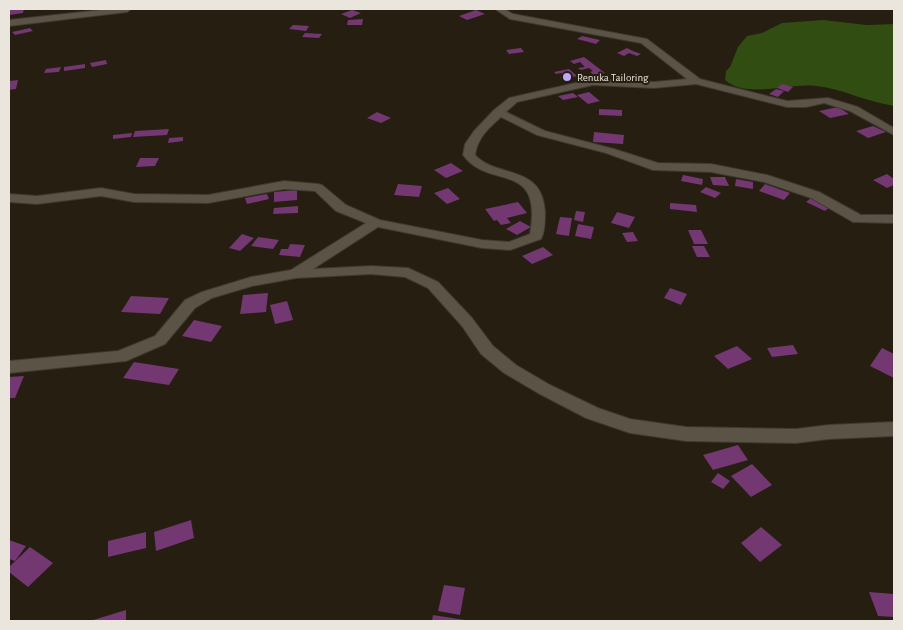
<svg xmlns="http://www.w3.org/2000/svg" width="903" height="630" font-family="'Alegreya Sans',sans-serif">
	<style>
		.green { fill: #314d11 }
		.building { fill: #733772 }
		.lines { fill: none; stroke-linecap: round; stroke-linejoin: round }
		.minor-casing { stroke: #3e3931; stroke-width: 2 }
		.minor { fill: #5b5345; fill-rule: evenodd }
		.poi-dot { fill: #bda9f5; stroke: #251e11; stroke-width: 2 }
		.labels { text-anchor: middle; stroke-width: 4; stroke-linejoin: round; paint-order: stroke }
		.far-poi-label { font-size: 11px; fill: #eae5dd; stroke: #251e11; text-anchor: start }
	</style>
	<rect width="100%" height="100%" fill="#251e11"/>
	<path class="green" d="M823,20L867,25L894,24V106C867,102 843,89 816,86C789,83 746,99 725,80L726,71L730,67L738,47L747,36L762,33L782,23Z"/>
	<g class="building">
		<path d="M9,9H24L23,13L9,15Z"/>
		<path d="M352,10L361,13L350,18L341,14Z"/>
		<path d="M476,10L485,14L467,20L459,16Z"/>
		<path d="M363,19L362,25H347L348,20Z"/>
		<path d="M293,25L309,26L306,31L289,29Z"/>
		<path d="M30,28L33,31L15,35L12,32Z"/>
		<path d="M305,33L322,34L319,38L302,37Z"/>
		<path d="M582,36L600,40L596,44L577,39Z"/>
		<path d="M521,48L524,52L509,54L506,50Z"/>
		<path d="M627,48L633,51L641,54L637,56L629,53L624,56L617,53Z"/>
		<path d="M584,57L605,73L594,75L590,72L593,71L589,68L581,70L578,68L585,67L580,62L574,64L570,61Z"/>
		<path d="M106,60L107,64L92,67L90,63Z"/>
		<path d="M85,64V68L64,71V67Z"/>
		<path d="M61,67L59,72L44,73L46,69Z"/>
		<path d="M569,69L577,76L563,79L560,77L565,76L561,73L556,74L554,72Z"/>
		<path d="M18,80L16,89L9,90V81Z"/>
		<path d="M782,84L793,87L788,92L777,88Z"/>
		<path d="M776,89L784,91L778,97L769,94Z"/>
		<path d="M589,92L600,101L588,104L577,95Z"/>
		<path d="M573,93L578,97L563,100L558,96Z"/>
		<path d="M838,107L849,114L830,118L819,111Z"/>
		<path d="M599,109L622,110V116L599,115Z"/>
		<path d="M377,112L391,118L381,123L367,118Z"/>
		<path d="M873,126L886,132L868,138L856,131Z"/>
		<path d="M169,129L167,135L133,137L135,131Z"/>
		<path d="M594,132L624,135L623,144L593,142Z"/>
		<path d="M132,133L131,137L113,139V135Z"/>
		<path d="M183,137V141L168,143L169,138Z"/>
		<path d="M140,158H159L155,166L136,167Z"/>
		<path d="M451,163L463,171L446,178L434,170Z"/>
		<path d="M887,174L894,179V185L887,188L873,180Z"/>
		<path d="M683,175L703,179L702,185L681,181Z"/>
		<path d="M710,177H725L729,186L713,185Z"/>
		<path d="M736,179L753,182V189L735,186Z"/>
		<path d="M398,184L422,186L419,197L394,195Z"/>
		<path d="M765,184L790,193L784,200L759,191Z"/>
		<path d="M706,187L721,193L715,198L700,192Z"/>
		<path d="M448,188L460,199L447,204L434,193Z"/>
		<path d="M297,190V200L274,202V192Z"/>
		<path d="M267,194L269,199L247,204L245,198Z"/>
		<path d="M811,198L830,207L825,211L806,202Z"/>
		<path d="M518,202L527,213L507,218L511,223L501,225L497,220L494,221L485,209Z"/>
		<path d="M670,203L696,205L697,212L670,209Z"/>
		<path d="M298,206V213L273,214L274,208Z"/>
		<path d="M576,211L585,212L583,222L574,220Z"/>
		<path d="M617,212L635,217L629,228L611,223Z"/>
		<path d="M560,217L572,218L569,236L556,234Z"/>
		<path d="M520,221L531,227L517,235L506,229Z"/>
		<path d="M578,224L594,227L591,239L575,236Z"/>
		<path d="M688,230H701L708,244H694Z"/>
		<path d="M633,232L638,241L627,242L622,233Z"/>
		<path d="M242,234L254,238L240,251L229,248Z"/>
		<path d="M258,237L279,240L273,249L251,246Z"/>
		<path d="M290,244L305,245L300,257L279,255L281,249H288Z"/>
		<path d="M692,246H704L710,257H697Z"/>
		<path d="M543,247L553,255L532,264L522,256Z"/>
		<path d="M670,288L687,294L681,305L664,298Z"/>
		<path d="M268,293L266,312L240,314L243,295Z"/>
		<path d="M131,296L169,298L160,314L121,312Z"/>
		<path d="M287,301L293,320L275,324L270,305Z"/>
		<path d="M194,320L222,326L211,342L182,336Z"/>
		<path d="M793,345L798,354L772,357L767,348Z"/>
		<path d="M737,346L752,359L728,369L714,356Z"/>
		<path d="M882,348L894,354V378L870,366Z"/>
		<path d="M134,362L179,369L169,385L123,378Z"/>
		<path d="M24,376L15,398H9V377Z"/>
		<path d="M738,445L748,460L713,470L703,455Z"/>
		<path d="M752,464L772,485L751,497L731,476Z"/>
		<path d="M718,473L730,481L723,489L711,482Z"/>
		<path d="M191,520L194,538L156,551L154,532Z"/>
		<path d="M761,527L782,545L760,562L741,543Z"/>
		<path d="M146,532V548L108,557V541Z"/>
		<path d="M9,540L26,546L15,561L9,559Z"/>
		<path d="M30,547L53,563L28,587L9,572V567Z"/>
		<path d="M444,585L465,588L460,615L438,611Z"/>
		<path d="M869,592L894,594V617L878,616Z"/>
		<path d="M126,610V621H90Z"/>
		<path d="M433,615L465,620V621H432Z"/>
	</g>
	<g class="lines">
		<defs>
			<g id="minor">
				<path d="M110,9H131L127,12L9,26V20Z"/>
				<path d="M495,9H504L513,14L647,39L700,79L787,101L828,98L858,107L894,128V135L850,111L824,103L806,107H787L696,84L654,88L593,85L517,102L506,112L545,131L614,149L658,163L711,164L767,175L819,192L861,215H894V223L853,222L811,198L764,182L711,172L653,170L606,153L537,135L501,117C488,129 478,137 475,155C497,179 542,163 545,212C545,221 545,232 541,239L510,250L482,248L378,227L313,269L371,266L408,268L438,282L472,318L493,346L516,365L550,385L598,408L630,419L686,427L796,429L829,425L894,422V436L829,439L796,443L686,441L630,433L586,418L538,393L504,373L481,354L462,326L428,288L405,277L371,274L296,278L252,286L212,298L195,308L165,344L126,361L9,373V361L118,351L155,336L185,300L202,292L251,277L291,270L366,223L336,211L315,191L284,189L208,203L134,202L101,196L37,204L9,202V194L37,196L101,188L134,194L208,195L284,181L318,184L322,185L346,205L380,220L482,240L509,242L530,234C543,159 489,191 463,155L465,144L474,131L494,110L509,98L593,79L654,82L687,79L641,43L510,19Z"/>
			</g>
		</defs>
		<use href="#minor" class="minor-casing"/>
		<use href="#minor" class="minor"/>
	</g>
	<circle class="poi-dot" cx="567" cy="77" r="5"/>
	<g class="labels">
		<g class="far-poi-label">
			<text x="577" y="81">Renuka Tailoring</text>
		</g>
	</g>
	<rect width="903" height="630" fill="none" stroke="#eae5dd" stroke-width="20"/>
</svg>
